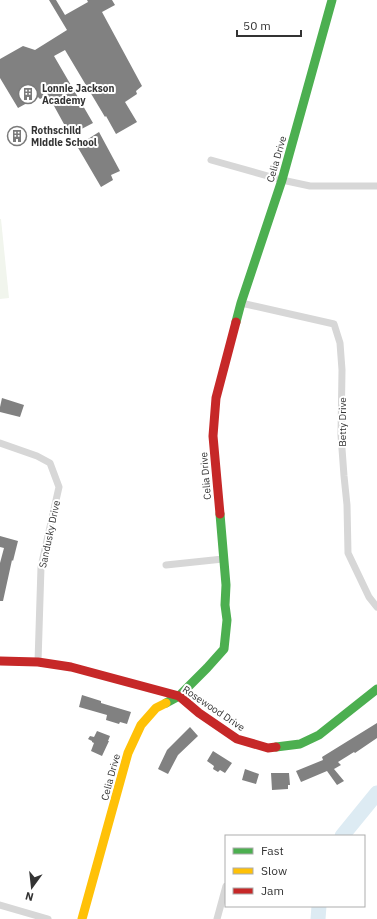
<svg xmlns="http://www.w3.org/2000/svg" width="377" height="919" font-family="'IBM Plex Sans',sans-serif">
	<style>
		.pitch { fill: #f1f5ed }
		.lines { fill: none; stroke-linecap: round; stroke-linejoin: round }
		.river { stroke: #ddebf3; stroke-width: 15 }
		.building { fill: #818181 }
		.street { stroke: #d7d7d7; stroke-width: 7 }
		.fast { stroke: #4caf50; stroke-width: 9 }
		.slow { stroke: #ffc107; stroke-width: 9 }
		.jam { stroke: #c62828; stroke-width: 9 }
		.labels { text-anchor: middle; stroke-width: 4; stroke-linejoin: round; paint-order: stroke }
		.poi-label { font-size: 10px; font-weight: bold; fill: #333; stroke: #fff; text-anchor: start }
		.street-label { font-size: 10px; fill: #333; stroke: #fff }
	</style>
	<rect width="100%" height="100%" fill="#fff"/>
	<path class="pitch" d="M0,219H1L9,298L0,299Z"/>
	<g class="lines">
		<g class="river">
			<path d="M342,836L377,793"/>
			<path d="M318,919L319,906"/>
		</g>
	</g>
	<g class="building">
		<path d="M49,0H56L65,15L88,2L87,0H112L115,5L102,12L142,86L136,91L137,94L125,102L137,122L116,134L106,116L105,117L65,50L54,56L93,123L70,135L48,95L40,99L38,97L18,108L0,78V59L23,46L35,50L67,30Z"/>
		<path d="M99,132L120,171L111,175L113,180L101,187L77,146Z"/>
		<path d="M2,398L24,405L20,417L0,412V407Z"/>
		<path d="M0,536L18,541L13,561L12,560L3,601H0V563L4,548L0,547Z"/>
		<path d="M82,695L101,701V703L131,712L127,724L120,722L119,724L106,720L107,715L79,707Z"/>
		<path d="M377,723V738L355,753L354,752L338,762L341,765L334,769L344,781L337,785L327,771L301,782L296,771L323,760L322,757Z"/>
		<path d="M190,727L198,736L178,755L168,774L158,769L167,750Z"/>
		<path d="M97,731L110,736L108,741H109L102,756L91,751L94,743L92,742V741L88,739L90,736L94,737Z"/>
		<path d="M213,751L232,763L225,773L220,770L218,772L213,769L214,766L207,761Z"/>
		<path d="M245,769L259,774L256,784L242,780Z"/>
		<path d="M271,773H289L290,785H288V789L272,790Z"/>
	</g>
	<g class="lines">
		<g class="street">
			<path d="M211,160L282,180L310,186H377"/>
			<path d="M241,303L334,324L340,343L342,370L341,435L344,476L347,505L348,553L369,597L377,607"/>
			<path d="M0,443L37,456L50,463L59,487L41,567L38,662"/>
			<path d="M166,565L223,559"/>
			<path d="M0,905L48,919"/>
			<path d="M217,919L226,886"/>
		</g>
		<g class="fast">
			<path d="M236,322L241,303L282,180L332,0"/>
			<path d="M166,703L179,696L207,668L224,649L227,620L225,605L226,585L220,514"/>
			<path d="M276,747L300,744L319,735L377,689"/>
		</g>
		<path class="slow" d="M82,919L128,753L141,725L156,708L166,703"/>
		<g class="jam">
			<path d="M220,514L213,436L216,398L236,322"/>
			<path d="M0,661L38,662L71,667L179,696L199,713L237,739L268,748L276,747"/>
		</g>
	</g>
	<defs>
		<symbol id="building-ring" viewBox="-11 -11 22 22"><circle r="9.5" fill="#fff" stroke="#7a7a7a" stroke-width="1.5"/><path d="M-4-6H4V6H1V3H-1V6H-4ZM-2.5-4.3h1.7v1.8h-1.7ZM.8-4.3h1.7v1.8H.8ZM-2.5-1h1.7V.8h-1.7ZM.8-1h1.7V.8H.8Z" fill="#7a7a7a"/></symbol>
	</defs>
	<g fill-rule="evenodd">
		<use href="#building-ring" x="17" y="83" width="22" height="22"/>
		<use href="#building-ring" x="6" y="125" width="22" height="22"/>
	</g>
	<g class="labels">
		<g class="poi-label">
			<text x="42" y="92">Lonnie Jackson<tspan x="42" dy="12">Academy</tspan></text>
			<text x="31" y="134">Rothschild<tspan x="31" dy="12">Middle School</tspan></text>
		</g>
		<g class="street-label">
			<text transform="translate(276 159) rotate(-74)" y="4">Celia Drive</text>
			<text transform="translate(342 422) rotate(-90)" y="4">Betty Drive</text>
			<text transform="translate(205 476) rotate(-95)" y="4">Celia Drive</text>
			<text transform="translate(49 534) rotate(-78)" y="4">Sandusky Drive</text>
			<text transform="translate(214 708) rotate(34)" y="4">Rosewood Drive</text>
			<text transform="translate(110 777) rotate(-75)" y="4">Celia Drive</text>
		</g>
	</g>
	<rect x="225" y="835" width="140" height="72" fill="#ffffff" stroke="#adadad"/>
	<rect x="233" y="848" width="20" height="6" fill="#4caf50" stroke="#adadad"/>
	<text x="261" y="855" font-size="12" fill="#333333">Fast</text>
	<rect x="233" y="868" width="20" height="6" fill="#ffc107" stroke="#adadad"/>
	<text x="261" y="875" font-size="12" fill="#333333">Slow</text>
	<rect x="233" y="888" width="20" height="6" fill="#c62828" stroke="#adadad"/>
	<text x="261" y="895" font-size="12" fill="#333333">Jam</text>
	<g transform="translate(32 887) rotate(195)" stroke="#ffffff" stroke-width="3" paint-order="stroke">
	<path d="M0-3L7 15L0 10L-7 15Z" fill="#333333"/>
	<text y="-6" font-size="11" font-weight="bold" text-anchor="middle" fill="#333333">N</text>
	</g>
	<path d="M237 30v6h64v-6" fill="none" stroke="#333333" stroke-width="2"/>
	<text x="243" y="30" font-size="12" fill="#333333" stroke="#ffffff" stroke-width="3" paint-order="stroke">50 m</text>
</svg>
